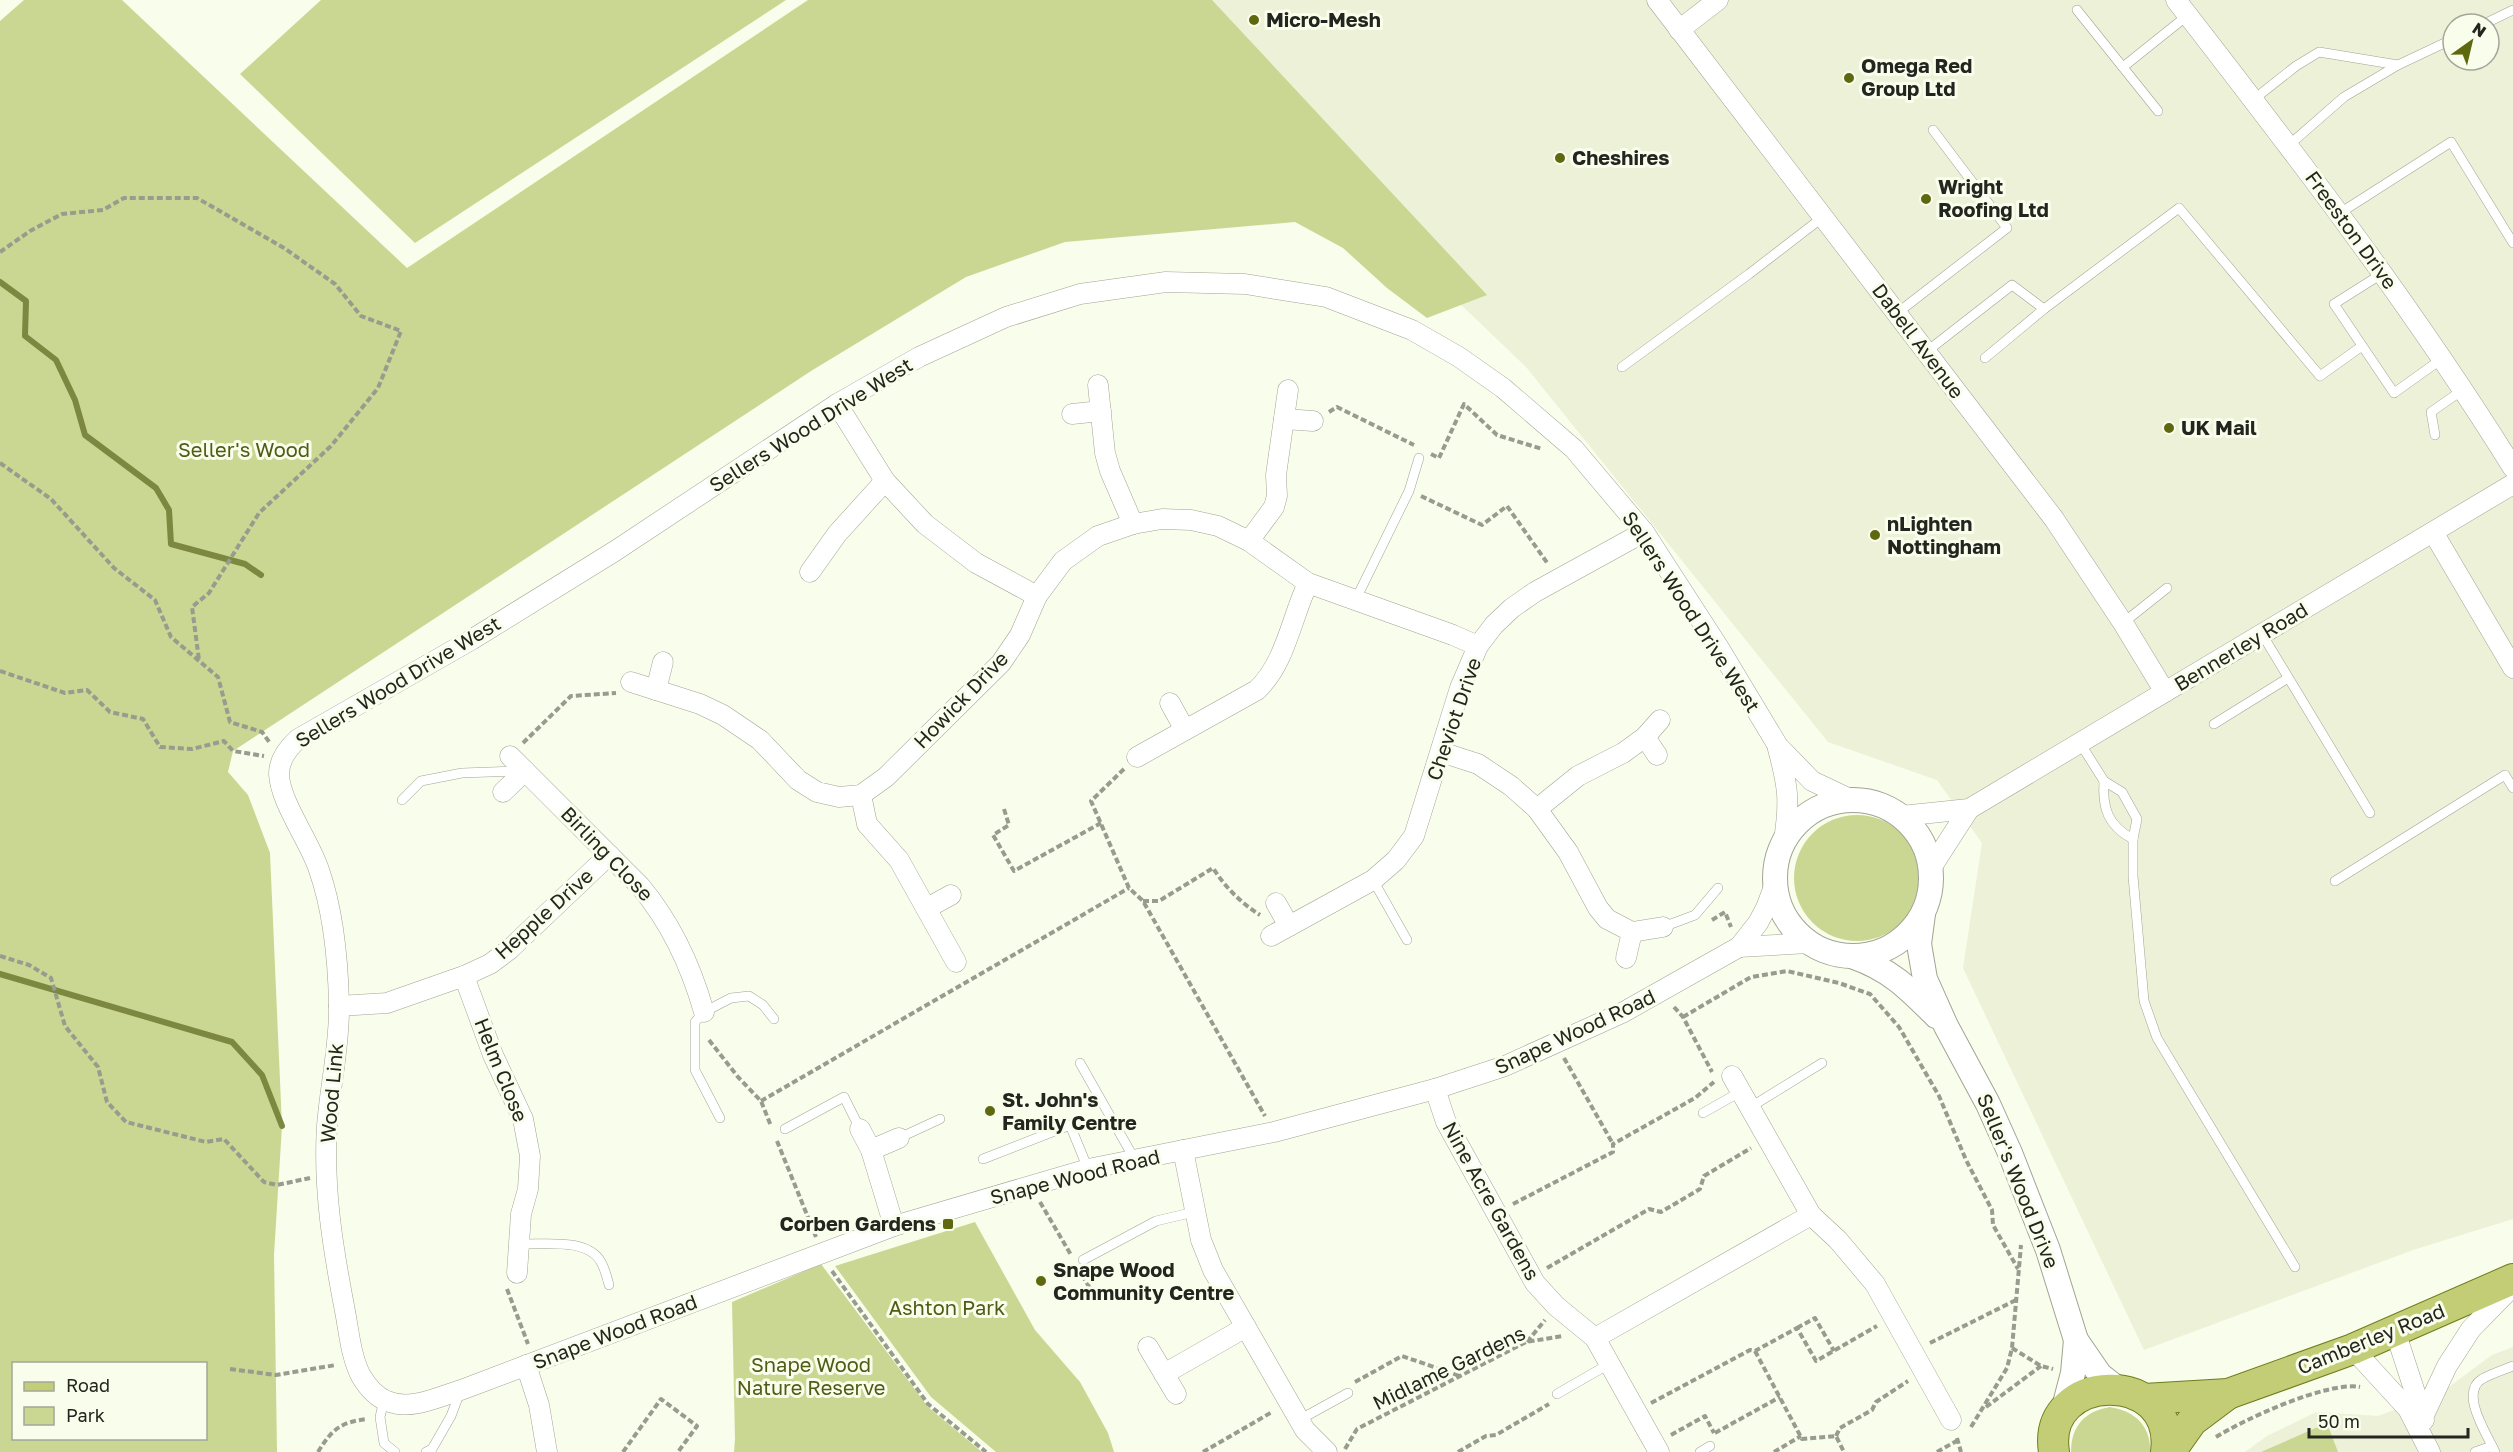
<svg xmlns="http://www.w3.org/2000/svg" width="2513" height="1452" font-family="'Golos Text',sans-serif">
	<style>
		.built { fill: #ecf1d8; fill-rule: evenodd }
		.green { fill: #cad792; fill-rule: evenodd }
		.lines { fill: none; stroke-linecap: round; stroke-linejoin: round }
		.stream { stroke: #7c8740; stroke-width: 6 }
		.service-casing { stroke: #a1a493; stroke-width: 10 }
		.minor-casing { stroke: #a1a493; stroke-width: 21 }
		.tertiary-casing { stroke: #a1a493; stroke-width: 26 }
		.primary-casing { stroke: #707c1c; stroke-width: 32 }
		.path { stroke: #989b8e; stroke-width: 4; stroke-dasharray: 6 3; stroke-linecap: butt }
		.service { stroke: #fff; stroke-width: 9 }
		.minor { stroke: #fff; stroke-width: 20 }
		.tertiary { stroke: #fff; stroke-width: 24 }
		.primary { stroke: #c2cd76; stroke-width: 30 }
		.poi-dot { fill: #5e690f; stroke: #f9fdeb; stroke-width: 2 }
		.labels { text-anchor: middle; stroke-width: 6; stroke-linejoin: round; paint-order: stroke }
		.poi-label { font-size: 20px; font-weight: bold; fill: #23251e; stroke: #f9fdeb; text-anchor: start }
		.street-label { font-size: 20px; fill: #23251e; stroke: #f9fdeb }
		.park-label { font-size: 20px; fill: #525b15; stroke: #f9fdeb }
	</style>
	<rect width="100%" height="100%" fill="#f9fdeb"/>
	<g class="built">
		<path d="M1200,0H2513V1219L2413,1250L2144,1350L1963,968L1982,843L1937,780L1828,742L1526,367L1431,276ZM2453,24H2489V60H2453Z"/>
		<path d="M2513,1347V1452H2245L2267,1436L2316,1412L2378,1416L2442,1392L2492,1355Z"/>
	</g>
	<g class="green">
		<path d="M24,0H122L407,268L808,0H1212L1487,295L1427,318L1387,288L1343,248L1295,222L1065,242L966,277L811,371L233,751L228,772L248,795L270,853L282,1126L274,1255L277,1452H0V21ZM14,1364H206V1438H14Z"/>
		<path d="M321,0H786L415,243L240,74Z"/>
		<circle cx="1857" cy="878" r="63"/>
		<path d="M975,1222L1035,1330L1080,1382L1108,1433L1114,1452H996L931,1397L835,1266Z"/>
		<path d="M821,1264L928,1407L982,1452H734L735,1439L732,1302Z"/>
		<path d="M2110,1407C2135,1411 2151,1426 2150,1452H2071C2071,1426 2085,1411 2110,1407Z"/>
		<path d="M2327,1423L2338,1452H2261Z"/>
	</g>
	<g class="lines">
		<g class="stream">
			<path d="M0,282L26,301L25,336L56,360L75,400L85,435L156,488L169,510L171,544L245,564L261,575"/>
			<path d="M0,974L232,1042L262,1075L282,1126"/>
		</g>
		<defs>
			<g id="service">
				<path d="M2077,10L2158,111"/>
				<path d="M2484,24L2513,10"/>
				<path d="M2123,67L2188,15"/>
				<path d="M2253,100L2296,66L2319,52L2398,65L2453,39"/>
				<path d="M2288,146L2344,97L2398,65"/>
				<path d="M2340,213L2451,142L2513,243"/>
				<path d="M2383,273L2334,304L2394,393L2443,358"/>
				<path d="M1896,314L2007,228L1933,130"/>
				<path d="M1926,352L2012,285L2044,309L2179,208L2320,376L2362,346"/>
				<path d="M1985,358L2044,309"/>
				<path d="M1622,367L1749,274L1823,217"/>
				<path d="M2435,435L2431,412L2464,389"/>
				<path d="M1355,601L1409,491L1419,458"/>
				<path d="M2123,623L2167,588"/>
				<path d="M2262,634L2370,813"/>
				<path d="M2214,724L2288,678"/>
				<path d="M2080,743L2104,781L2122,792L2137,819L2133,839V876L2144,1001L2157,1038L2295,1267"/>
				<path d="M2104,781C2102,808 2108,826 2133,839"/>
				<path d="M402,800L421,781L462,773L520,771"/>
				<path d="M1373,880L1407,940"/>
				<path d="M2335,881L2505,775L2513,788"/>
				<path d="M1663,927L1695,915L1718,888"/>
				<path d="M1080,1063L1135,1160"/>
				<path d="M1749,1108L1822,1063"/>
				<path d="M1703,1113L1740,1092"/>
				<path d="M720,1118L695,1070V1022L704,1012L731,998L749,996L763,1005L774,1019"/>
				<path d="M785,1129L844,1097L860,1129"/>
				<path d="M899,1138L940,1119"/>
				<path d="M983,1159L1070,1125L1088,1169"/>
				<path d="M519,1244C542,1245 587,1237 601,1262C605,1269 607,1277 609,1285"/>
				<path d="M1083,1260L1156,1221L1194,1212"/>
				<path d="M1557,1394L1609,1364"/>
				<path d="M384,1400L380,1417L384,1443L395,1452"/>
				<path d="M1299,1420L1348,1393"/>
				<path d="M426,1452L432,1449L451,1416L460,1392"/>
				<path d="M1700,1452L1710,1446"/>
				<path d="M2475,1452L2492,1446"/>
				<path d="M2495,1452C2487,1434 2459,1393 2482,1379C2491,1374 2503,1370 2513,1366"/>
			</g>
			<g id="minor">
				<path d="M1657,0L2054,519L2123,623L2165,692"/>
				<path d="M2176,0C2294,152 2411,304 2513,468"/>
				<path d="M1679,30L1718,0"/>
				<path d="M1098,385L1105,453L1110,471L1133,524"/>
				<path d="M837,404L885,481L925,524L976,563L1037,596"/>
				<path d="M1072,414L1101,411"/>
				<path d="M1284,419L1313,421"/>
				<path d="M2433,532L2513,668"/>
				<path d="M1249,541L1274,507L1277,496L1276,475L1288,390"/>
				<path d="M810,572L837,534L885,481"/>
				<path d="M631,682L700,704L723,715L760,740L798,780L817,792L839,797L861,795L886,777L1001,663L1020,635L1037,596L1063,561L1098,536L1133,524L1162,519L1191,520L1218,526L1249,541L1308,583L1453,635L1478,646"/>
				<path d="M656,690L663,662"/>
				<path d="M1170,703L1185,730"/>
				<path d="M1645,737L1657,755"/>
				<path d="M1778,749C1788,786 1790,801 1784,840"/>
				<path d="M1441,752L1478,764L1511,786L1537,809L1568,852L1598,908L1607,919L1632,932L1663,927"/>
				<path d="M510,756L640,886C671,923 691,966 704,1012"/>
				<path d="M1137,757L1257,690C1286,662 1291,619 1308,583"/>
				<path d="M503,792L525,771"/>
				<path d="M861,795L867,824L899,860L956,962"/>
				<path d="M1537,809L1578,776L1623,753L1645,737L1660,720"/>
				<path d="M1901,816L1969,809L2513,484"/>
				<path d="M1931,868L1969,809"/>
				<path d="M1775,884L1766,908L1758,923L1739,947L1622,1013L1505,1066L1435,1089L1274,1132L1088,1169L894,1226L461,1390C438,1397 411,1411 387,1401C376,1397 367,1386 361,1376C351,1357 349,1332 345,1311C333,1249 323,1189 327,1126C330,1086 340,1044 339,1004C338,959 334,913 319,870C310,842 280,802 279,774C279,760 288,748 298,739L471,640L615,551L837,404L919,357L1006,317L1080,294L1166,282L1245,284L1326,297L1412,330L1459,357L1503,388L1574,449L1644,532L1719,648L1778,746L1812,781L1850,799"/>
				<path d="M1276,903L1289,926"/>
				<path d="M927,908L951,895"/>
				<path d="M1271,936L1373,880L1396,860L1414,836L1460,688L1478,646L1494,625L1512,608L1535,592L1644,532"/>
				<path d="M1739,947L1809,943"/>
				<path d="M1626,958L1632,932"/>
				<path d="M464,976L493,1055L523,1119L530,1156L528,1189L521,1214L517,1273"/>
				<path d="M339,1006L387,1003L464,976L490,964L510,949L609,855"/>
				<path d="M1732,1076L1811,1215L1838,1240L1875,1284L1951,1420"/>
				<path d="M1435,1089L1446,1122L1535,1283L1556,1306L1595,1338L1659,1452"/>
				<path d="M860,1129L871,1150L894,1226"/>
				<path d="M871,1150L899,1138"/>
				<path d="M1183,1150L1201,1240L1213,1270L1305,1430L1327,1452"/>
				<path d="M2395,1331L2424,1420"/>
				<path d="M1595,1338L1811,1215"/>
				<path d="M1148,1347L1176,1394"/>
				<path d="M2353,1349L2408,1409L2430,1452"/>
				<path d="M526,1365L539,1405L547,1452"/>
				<path d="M1164,1374L1246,1327"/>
				<path d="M2423,1417L2447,1366L2471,1329L2513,1286"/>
			</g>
			<g id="tertiary">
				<circle cx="1853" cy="878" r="78"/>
				<path d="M1923,914L1919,944L1925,979L1946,1026L1988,1104L2010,1153L2048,1250L2076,1340L2100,1375L2118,1389"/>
				<path d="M1854,957C1891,970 1909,989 1936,1016"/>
				<path d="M2062,1415L2073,1373L2076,1340"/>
			</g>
			<g id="primary">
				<path d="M2144,1399L2228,1394L2353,1349L2513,1279"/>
				<path d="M2054,1452C2041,1371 2177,1367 2166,1452"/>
				<path d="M2170,1452L2192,1421L2228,1394"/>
			</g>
		</defs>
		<use href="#service" class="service-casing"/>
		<use href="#minor" class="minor-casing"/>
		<use href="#tertiary" class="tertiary-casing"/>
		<use href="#primary" class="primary-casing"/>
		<g class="path">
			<path d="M0,252L30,231L62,214L103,210L124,198H197L284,248L335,284L361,316L401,331L378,388L331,446L259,513L209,593L192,607L199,660"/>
			<path d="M1329,412L1337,407L1414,445"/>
			<path d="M1431,454L1439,458L1464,404L1497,435L1542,449"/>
			<path d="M0,463L51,499L114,568L155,600L171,637L218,677L230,722L262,732L270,743"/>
			<path d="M1421,496L1482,525L1507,506L1548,564"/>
			<path d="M0,671L65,693L87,690L110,712L143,719L160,747L192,749L224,741L233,751L264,756"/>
			<path d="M523,743L571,696L616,693"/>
			<path d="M1124,769L1091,801L1129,888L1143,901L1265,1116"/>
			<path d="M1004,809L1009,825L993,835L1014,871L1101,823"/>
			<path d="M1143,901H1159L1213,868C1225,887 1241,903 1260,915"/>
			<path d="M1712,920L1725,912L1731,927"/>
			<path d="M0,956L29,965L51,978L65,1026L98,1067L107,1102L126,1122L206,1142L224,1139L264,1182L277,1185L310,1178"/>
			<path d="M1674,1007L1683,1017L1712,1072"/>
			<path d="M1683,1017L1751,977L1787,971L1839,983L1870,994L1899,1027L1939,1096L1966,1160L1992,1210L1993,1225L2018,1269"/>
			<path d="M709,1040L738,1077L761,1101L771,1126"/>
			<path d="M1564,1058L1613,1144"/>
			<path d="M761,1101L1129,888"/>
			<path d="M777,1141L816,1237"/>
			<path d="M1040,1202L1071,1255"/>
			<path d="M1513,1204L1613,1152V1144L1695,1098L1714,1082"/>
			<path d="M1547,1268L1649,1209L1661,1212L1700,1189L1704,1176L1751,1148"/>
			<path d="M832,1271L928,1404L986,1452"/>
			<path d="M1082,1275L1094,1295"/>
			<path d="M507,1289L528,1344"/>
			<path d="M1797,1328L1815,1318L1834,1351"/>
			<path d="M1527,1342L1545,1320"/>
			<path d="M1930,1343L2016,1300"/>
			<path d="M2012,1348L2041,1366L2053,1369"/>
			<path d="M1755,1351L1802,1439L1836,1436L1844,1452"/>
			<path d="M230,1369L276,1375L336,1365"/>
			<path d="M1355,1382L1402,1356L1460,1376"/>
			<path d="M1651,1403L1750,1350L1755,1351L1797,1328L1816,1361L1877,1326"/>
			<path d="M1986,1407L2041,1366"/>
			<path d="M1971,1427L2007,1368L2012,1348L2021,1245"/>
			<path d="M1715,1433L1780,1397"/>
			<path d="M1671,1435L1705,1416L1714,1433"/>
			<path d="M1836,1436L1840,1428L1872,1410L1876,1402L1908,1381"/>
			<path d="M2216,1437C2245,1419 2327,1381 2360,1387"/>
			<path d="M1957,1438L1961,1452"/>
			<path d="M1345,1449L1357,1429L1526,1342L1563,1336"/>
			<path d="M318,1452C332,1429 341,1422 367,1419"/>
			<path d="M623,1452L661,1399L697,1426L678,1452"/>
			<path d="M1203,1452L1272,1412"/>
			<path d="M1458,1452L1486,1436L1496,1435L1549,1404"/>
			<path d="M1774,1452L1801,1436"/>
			<path d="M1937,1452L1960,1439"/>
		</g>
		<use href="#service" class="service"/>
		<use href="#minor" class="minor"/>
		<use href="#tertiary" class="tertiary"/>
		<use href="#primary" class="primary"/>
	</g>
	<g class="poi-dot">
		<circle cx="1254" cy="20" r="6"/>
		<circle cx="1849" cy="78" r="6"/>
		<circle cx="1560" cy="158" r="6"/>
		<circle cx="1926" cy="199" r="6"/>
		<circle cx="2169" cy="428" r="6"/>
		<circle cx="1875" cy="535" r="6"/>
		<circle cx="990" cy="1111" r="6"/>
		<rect x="942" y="1218" width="12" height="12" rx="3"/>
		<circle cx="1041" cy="1281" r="6"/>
	</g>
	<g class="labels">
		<g class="poi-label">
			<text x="1266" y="27">Micro-Mesh</text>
			<text x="1861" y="73">Omega Red<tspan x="1861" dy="23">Group Ltd</tspan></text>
			<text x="1572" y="165">Cheshires</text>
			<text x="1938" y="194">Wright<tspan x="1938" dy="23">Roofing Ltd</tspan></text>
			<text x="2181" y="435">UK Mail</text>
			<text x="1887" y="531">nLighten<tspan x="1887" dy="23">Nottingham</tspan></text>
			<text x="1002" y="1107">St. John's<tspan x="1002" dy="23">Family Centre</tspan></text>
			<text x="936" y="1231" text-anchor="end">Corben Gardens</text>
			<text x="1053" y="1277">Snape Wood<tspan x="1053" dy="23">Community Centre</tspan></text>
		</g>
		<g class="street-label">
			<text transform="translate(2351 230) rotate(54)" y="7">Freeston Drive</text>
			<text transform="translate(1918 341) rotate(53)" y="7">Dabell Avenue</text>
			<text transform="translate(811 425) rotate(-32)" y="7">Sellers Wood Drive West</text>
			<text transform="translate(1691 612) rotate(57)" y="7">Sellers Wood Drive West</text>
			<text transform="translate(2241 647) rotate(-31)" y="7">Bennerley Road</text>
			<text transform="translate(398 682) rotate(-31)" y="7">Sellers Wood Drive West</text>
			<text transform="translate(961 700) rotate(-46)" y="7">Howick Drive</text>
			<text transform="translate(1454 719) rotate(-71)" y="7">Cheviot Drive</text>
			<text transform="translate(607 854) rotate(46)" y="7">Birling Close</text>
			<text transform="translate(544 914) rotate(-42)" y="7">Hepple Drive</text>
			<text transform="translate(1575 1032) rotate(-25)" y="7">Snape Wood Road</text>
			<text transform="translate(501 1070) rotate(68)" y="7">Helm Close</text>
			<text transform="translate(332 1093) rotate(-85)" y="7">Wood Link</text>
			<text transform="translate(1075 1177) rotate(-14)" y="7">Snape Wood Road</text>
			<text transform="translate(2018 1181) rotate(68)" y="7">Seller's Wood Drive</text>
			<text transform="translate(1491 1201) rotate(61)" y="7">Nine Acre Gardens</text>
			<text transform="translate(615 1332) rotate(-21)" y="7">Snape Wood Road</text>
			<text transform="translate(2371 1339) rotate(-22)" y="7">Camberley Road</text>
			<text transform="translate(1449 1368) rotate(-26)" y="7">Midlame Gardens</text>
		</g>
		<g class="park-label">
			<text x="244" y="457">Seller's Wood</text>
			<text x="947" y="1315">Ashton Park</text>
			<text x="811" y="1372">Snape Wood<tspan x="811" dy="23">Nature Reserve</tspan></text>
		</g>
	</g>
	<rect x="12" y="1362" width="195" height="78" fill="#f9fdeb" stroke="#a3a799" stroke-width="1.5"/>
	<rect x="24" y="1382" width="30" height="9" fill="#c2cd76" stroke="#a3a799" stroke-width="1.5"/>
	<text x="66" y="1392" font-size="18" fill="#23251e">Road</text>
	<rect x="24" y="1407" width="30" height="18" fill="#cad792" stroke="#a3a799" stroke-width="1.5"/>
	<text x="66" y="1422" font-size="18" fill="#23251e">Park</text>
	<g transform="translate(2471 42) rotate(34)"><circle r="28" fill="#f9fdeb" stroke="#a3a799" stroke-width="1.5"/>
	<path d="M0-4.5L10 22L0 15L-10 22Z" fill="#5e690f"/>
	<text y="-9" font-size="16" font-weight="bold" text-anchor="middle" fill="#23251e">N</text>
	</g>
	<path d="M2309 1428v9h159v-9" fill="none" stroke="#23251e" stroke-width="3"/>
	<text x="2318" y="1428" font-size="18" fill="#23251e" stroke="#f9fdeb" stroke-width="4.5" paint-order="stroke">50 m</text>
</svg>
